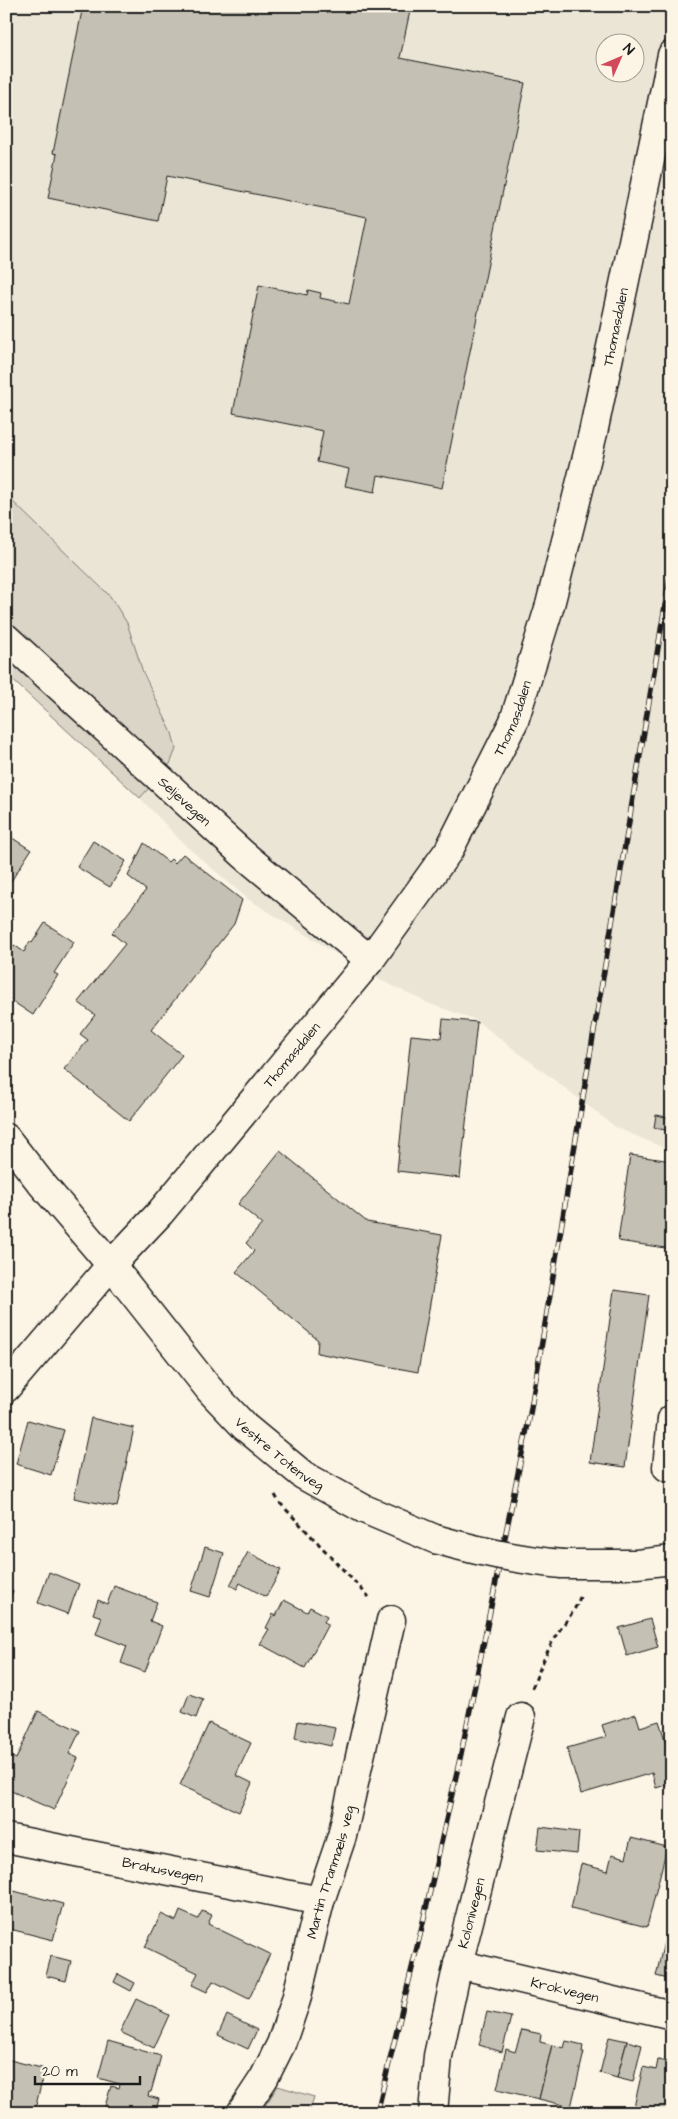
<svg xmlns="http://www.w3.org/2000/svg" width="678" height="2119" font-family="'Architects Daughter',sans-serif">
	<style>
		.built { fill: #ebe5d6; fill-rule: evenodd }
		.green { fill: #dbd5c8; stroke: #7c7872 }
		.building { fill: #c4c0b3; stroke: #1c1c1c }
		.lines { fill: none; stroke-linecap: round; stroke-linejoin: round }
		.minor-casing { stroke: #1c1c1c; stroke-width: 31 }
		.major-casing { stroke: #1c1c1c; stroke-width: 31 }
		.path { stroke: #1c1c1c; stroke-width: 3; stroke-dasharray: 5 4; stroke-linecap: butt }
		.minor { stroke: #fcf5e5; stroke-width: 28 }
		.major { stroke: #fcf5e5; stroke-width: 28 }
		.rail-casing { stroke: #1c1c1c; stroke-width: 5.5 }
		.rail { stroke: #fcf5e5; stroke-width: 4; stroke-dasharray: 11; stroke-linecap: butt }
		.major-bridge-casing { stroke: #1c1c1c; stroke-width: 31; stroke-linecap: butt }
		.major-bridge { stroke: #fcf5e5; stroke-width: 28 }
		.labels { text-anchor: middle; stroke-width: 4; stroke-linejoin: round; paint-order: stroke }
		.street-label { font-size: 14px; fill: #1c1c1c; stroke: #fcf5e5 }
	</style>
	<rect width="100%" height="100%" fill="#fcf5e5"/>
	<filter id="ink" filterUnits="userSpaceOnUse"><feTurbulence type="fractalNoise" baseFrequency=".02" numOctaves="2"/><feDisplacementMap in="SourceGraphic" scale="10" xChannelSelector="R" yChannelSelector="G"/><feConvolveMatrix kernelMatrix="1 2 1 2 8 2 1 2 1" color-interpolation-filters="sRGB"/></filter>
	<g filter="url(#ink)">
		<path class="built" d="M6,6H672V1151L617,1128L476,1020L430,1004L372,976L248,899L186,846L140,798L170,764L176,749L172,733L110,596L6,495ZM606,42H636V72H606Z"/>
		<g class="green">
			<path d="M6,495L110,596L127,623L143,672L172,733L176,749L170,764L140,798L6,674Z"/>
			<path d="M278,2086L314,2097L309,2113H260Z"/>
		</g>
		<g class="building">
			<path d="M83,6H411L400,58L525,83L442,488L378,475L375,492L345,486L349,469L317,462L323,431L233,413L259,285L307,295L308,290L321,293L320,298L349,304L367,217L167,176L158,221L48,198L57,154L53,153Z"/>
			<path d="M6,834L31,850L6,889Z"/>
			<path d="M93,841L126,861L110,887L77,867Z"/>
			<path d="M144,843L168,862L171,859L175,863L183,854L242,900L234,924L151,1030L182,1055L129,1121L64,1069L88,1040L80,1034L95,1015L78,1002L125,944L112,933L146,890L128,876Z"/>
			<path d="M45,923L74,942L54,973L58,975L33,1015L6,997V958L14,945L24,952L30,941L32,943Z"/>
			<path d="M443,1019L477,1022L460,1178L397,1171L411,1035L441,1038Z"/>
			<path d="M656,1115L672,1118V1131L654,1128Z"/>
			<path d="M280,1151L367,1222L442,1235L418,1372L317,1353L318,1340L236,1272L254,1251L246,1243L262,1224L238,1204Z"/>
			<path d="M630,1155L672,1161V1249L618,1241Z"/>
			<path d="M614,1290L649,1295L625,1467L590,1462Z"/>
			<path d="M91,1418L134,1428L117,1507L74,1498Z"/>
			<path d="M28,1420L64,1430L51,1475L16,1464Z"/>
			<path d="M205,1547L224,1553L210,1597L191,1591Z"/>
			<path d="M248,1552L281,1570L266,1597L240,1583L237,1589L230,1585Z"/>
			<path d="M49,1572L79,1584L68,1614L38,1603Z"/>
			<path d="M114,1586L157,1602L150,1621L162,1626L145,1672L121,1663L127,1646L96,1634L102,1617L93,1614L98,1600L107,1604Z"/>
			<path d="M6,1587L13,1591L6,1606Z"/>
			<path d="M284,1600L307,1612L310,1607L327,1616L324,1622L328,1624L305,1668L260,1644L269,1629L266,1628L273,1614L276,1616Z"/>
			<path d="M650,1619L658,1647L627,1656L619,1628Z"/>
			<path d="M189,1694L203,1699L196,1718L182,1712Z"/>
			<path d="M38,1711L80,1731L69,1754L78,1758L54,1810L9,1790L10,1788L6,1786V1759L8,1755L16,1759Z"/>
			<path d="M636,1714L640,1727L659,1721L672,1761V1783L656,1788L652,1773L581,1794L567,1748L606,1737L602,1725Z"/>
			<path d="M298,1721L335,1728L331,1746L295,1738Z"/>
			<path d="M209,1723L251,1743L236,1775L252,1783L239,1812L180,1785Z"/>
			<path d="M540,1827L579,1832L577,1854L537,1850Z"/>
			<path d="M631,1838L667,1847L647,1927L571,1908L581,1864L608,1871L612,1854L626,1858Z"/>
			<path d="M14,1891L63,1904L53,1940L6,1928V1920Z"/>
			<path d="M180,1911L198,1919L202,1911L212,1915L208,1924L270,1954L249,1999L213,1981L207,1992L192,1985L198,1973L145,1947L161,1914L176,1921Z"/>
			<path d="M664,1942L672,1944V1980L656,1976Z"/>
			<path d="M51,1956L71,1961L66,1981L46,1976Z"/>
			<path d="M118,1974L135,1983L131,1991L114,1982Z"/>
			<path d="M136,1999L169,2015L154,2048L120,2032Z"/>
			<path d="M487,2012L511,2017L502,2052L479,2045Z"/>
			<path d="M227,2015L257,2030L248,2049L218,2035Z"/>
			<path d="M522,2030L541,2034L540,2042L552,2045L539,2099L497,2089L506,2049L515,2052Z"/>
			<path d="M609,2037L627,2041L617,2078L600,2073Z"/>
			<path d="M108,2041L161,2056L151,2092H149L148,2096L159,2099L156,2110L164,2113H103L111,2086L119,2088L120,2084L98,2078Z"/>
			<path d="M566,2041L583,2045L582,2052H584L571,2107L539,2099L552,2045L564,2048Z"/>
			<path d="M627,2041L642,2045L633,2082L617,2078Z"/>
			<path d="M6,2059L45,2069L34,2113L6,2106Z"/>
			<path d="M658,2060L672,2063V2113H658L634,2107L643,2067L656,2070Z"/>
		</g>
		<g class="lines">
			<defs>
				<g id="minor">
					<path id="s1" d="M6,638L244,855L370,960"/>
					<path id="s2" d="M6,1388L111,1265L160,1213L370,960L449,850L514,721L550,605L593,433L672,55"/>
					<path d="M667,1467L672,1419"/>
					<path id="s3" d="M6,1838L320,1901"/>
					<path id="s4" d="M458,1964L672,2015"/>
					<path id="s5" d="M241,2113L264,2078L281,2044L296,2000L320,1901L342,1836L391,1620"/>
					<path id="s6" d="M433,2113L438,2056L458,1964L521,1717"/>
				</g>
				<g id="major">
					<path id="s7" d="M6,1138L41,1183L111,1265L209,1389L245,1427L303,1475L364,1509L435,1539"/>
					<path d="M562,1564H637L672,1560"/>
				</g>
			</defs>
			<use href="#minor" class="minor-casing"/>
			<use href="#major" class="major-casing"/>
			<g class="path">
				<path d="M275,1495L279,1502L369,1597"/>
				<path d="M532,1688C539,1671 546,1653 555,1637C563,1624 575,1612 580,1597"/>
			</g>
			<use href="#minor" class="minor"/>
			<use href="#major" class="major"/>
			<defs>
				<path id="rail" d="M377,2113L421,1931L461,1754L530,1414L672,564"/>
			</defs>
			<use href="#rail" class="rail-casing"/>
			<use href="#rail" class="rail"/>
			<defs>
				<path id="major-bridge" d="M435,1539C477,1551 518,1560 562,1564"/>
			</defs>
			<use href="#major-bridge" class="major-bridge-casing"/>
			<use href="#major-bridge" class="major-bridge"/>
		</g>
	</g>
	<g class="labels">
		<g class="street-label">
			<text dy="5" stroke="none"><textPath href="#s2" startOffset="1249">Thomasdalen</textPath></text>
			<text dy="5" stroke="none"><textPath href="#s2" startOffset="844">Thomasdalen</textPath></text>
			<text dy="5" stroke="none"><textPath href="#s1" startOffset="242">Seljevegen</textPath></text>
			<text dy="5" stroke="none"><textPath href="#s2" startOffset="439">Thomasdalen</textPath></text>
			<text dy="5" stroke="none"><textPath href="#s7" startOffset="419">Vestre Totenveg</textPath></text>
			<text dy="5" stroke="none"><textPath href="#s3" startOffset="160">Brahusvegen</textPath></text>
			<text dy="5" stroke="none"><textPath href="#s5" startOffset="259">Martin Tranmæls veg</textPath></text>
			<text dy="5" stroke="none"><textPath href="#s6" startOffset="204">Kolonivegen</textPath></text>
			<text dy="5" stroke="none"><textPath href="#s4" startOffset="110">Krokvegen</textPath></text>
		</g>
	</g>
	<rect width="678" height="2119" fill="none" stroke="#fcf5e5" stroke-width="25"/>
	<rect x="12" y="12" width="653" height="2094" fill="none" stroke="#1c1c1c" stroke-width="2" filter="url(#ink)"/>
	<g transform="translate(620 58) rotate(45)"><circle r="24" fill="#fcf5e5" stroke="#a29e95"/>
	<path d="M0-4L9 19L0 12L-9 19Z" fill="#d1495b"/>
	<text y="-8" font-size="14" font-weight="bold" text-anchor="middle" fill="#1c1c1c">N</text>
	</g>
	<path d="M35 2076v8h105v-8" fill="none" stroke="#1c1c1c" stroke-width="2.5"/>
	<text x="42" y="2076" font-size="15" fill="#1c1c1c" stroke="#fcf5e5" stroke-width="4" paint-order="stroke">20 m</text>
</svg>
